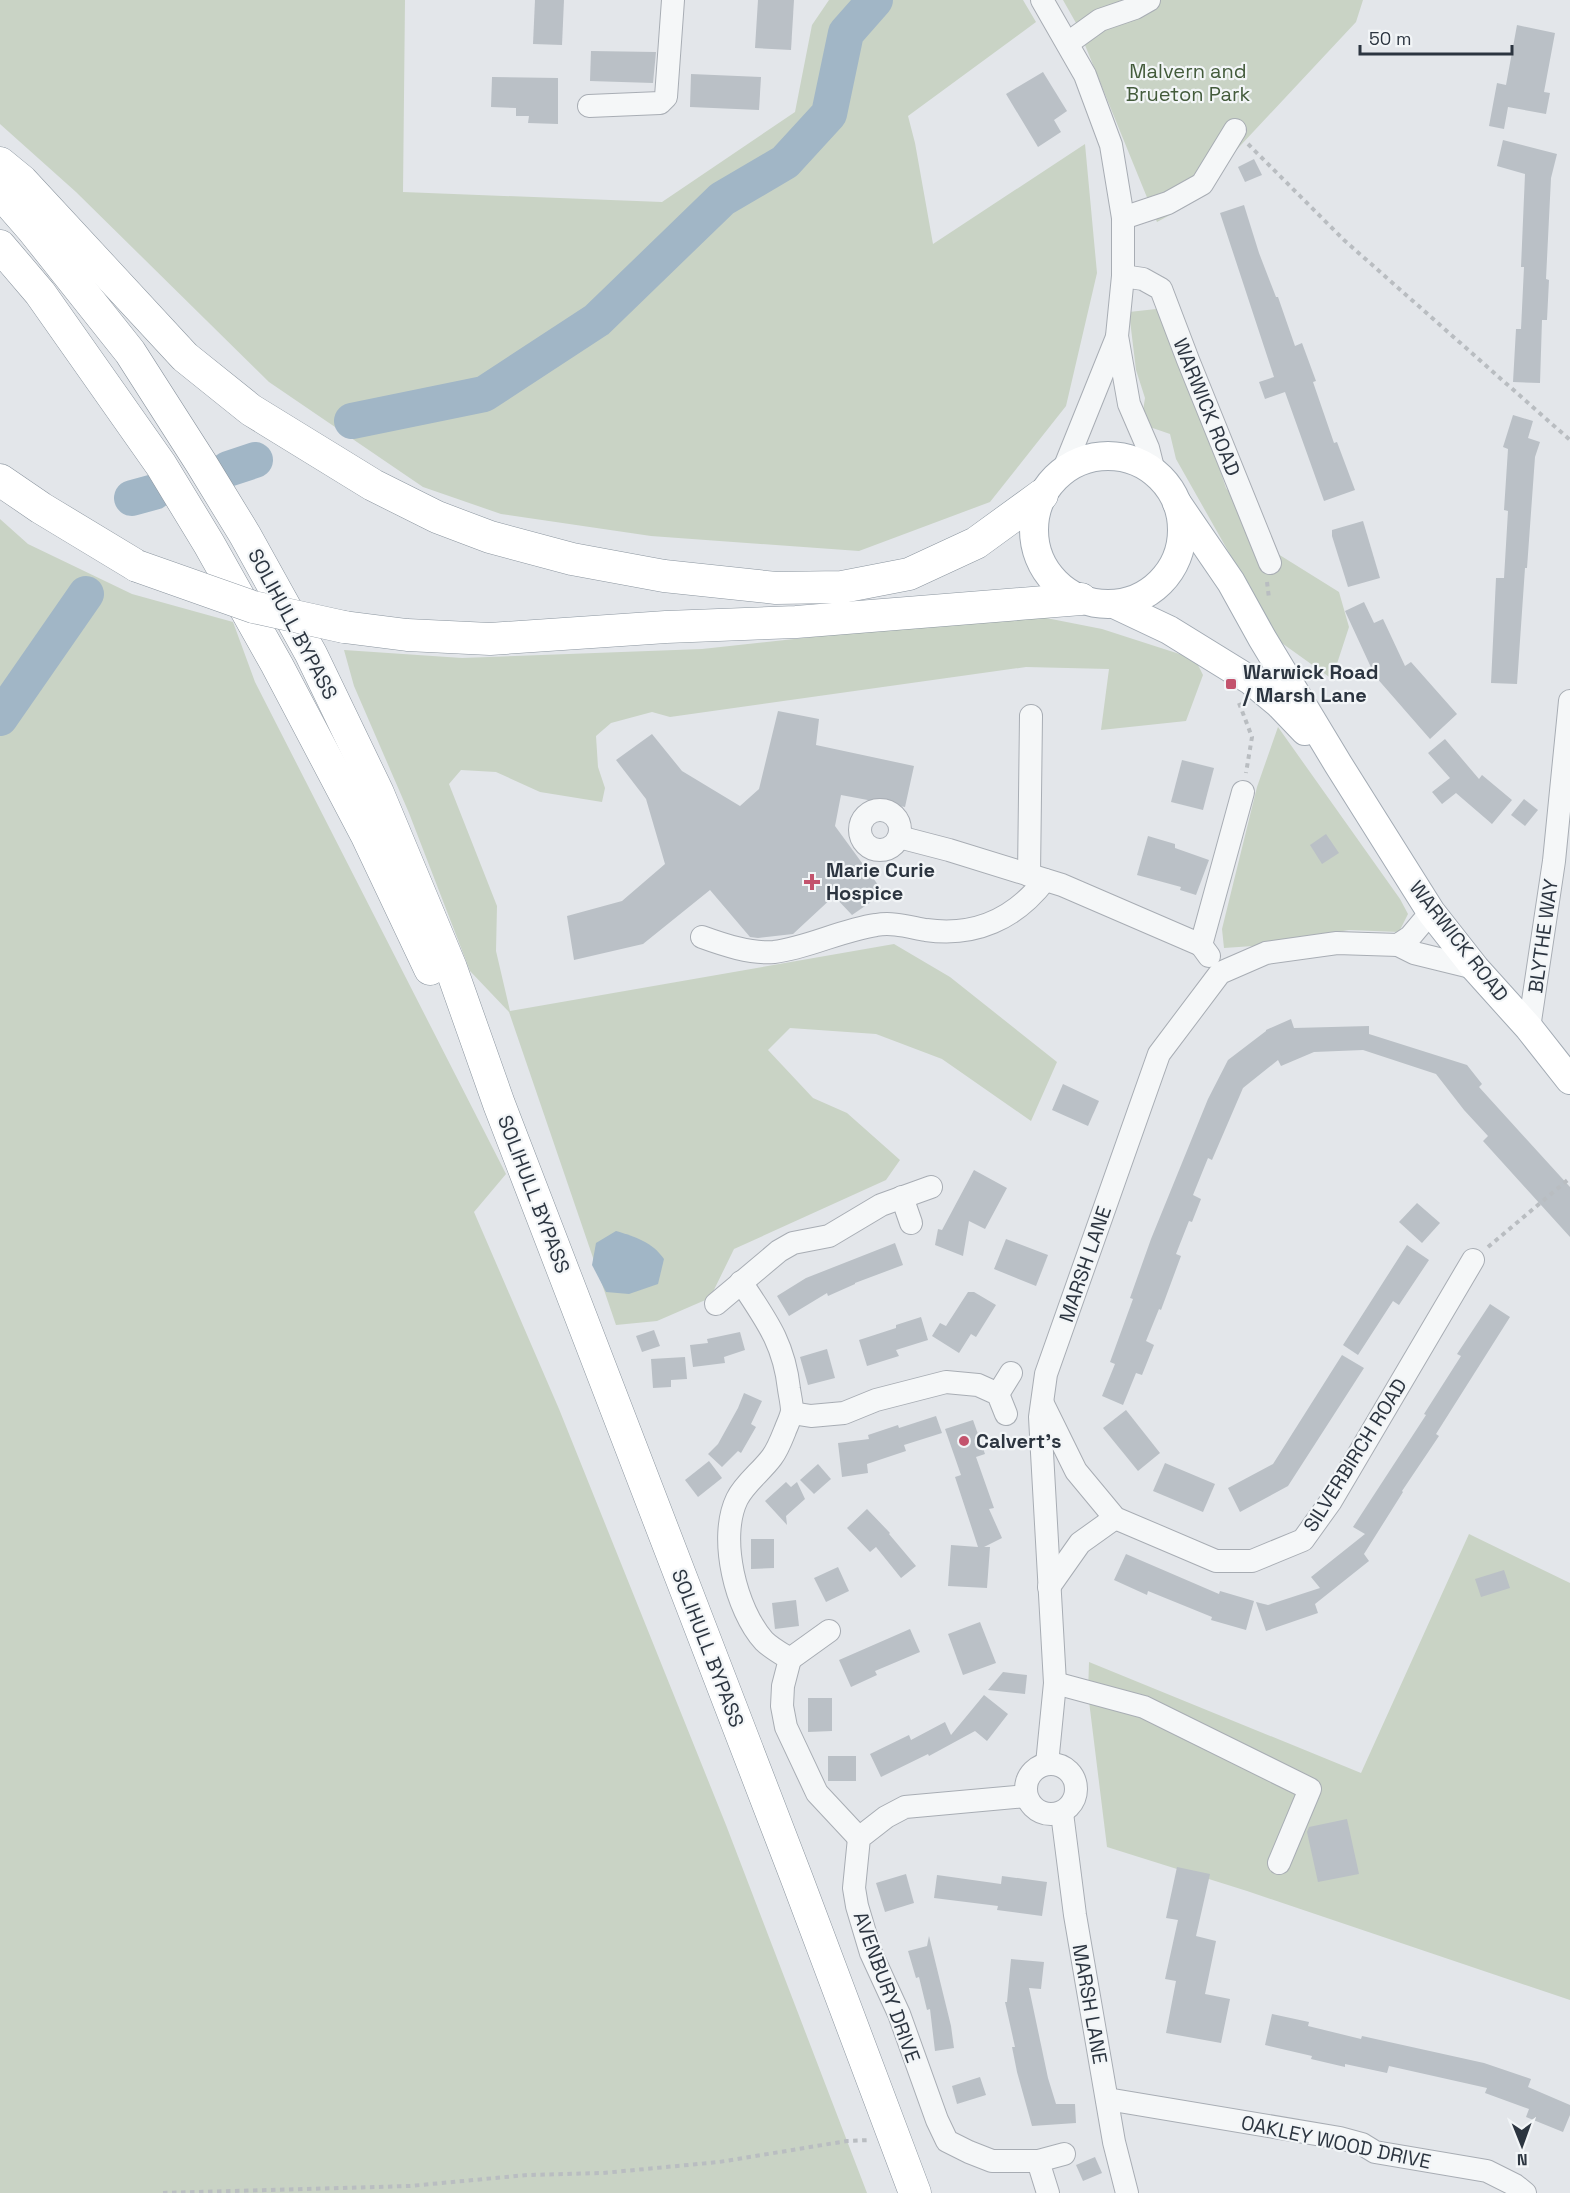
<svg xmlns="http://www.w3.org/2000/svg" width="1570" height="2193" font-family="'Space Grotesk',sans-serif">
	<style>
		.green { fill: #c9d3c5 }
		.water { fill: #a1b6c6 }
		.lines { fill: none; stroke-linecap: round; stroke-linejoin: round }
		.river { stroke: #a1b6c6; stroke-width: 36 }
		.building { fill: #bac0c6 }
		.minor-casing { stroke: #a8adb4; stroke-width: 24 }
		.major-casing { stroke: #a3abb4; stroke-width: 30 }
		.highway-casing { stroke: #8b959f; stroke-width: 33 }
		.path { stroke: #b9bdc1; stroke-width: 4; stroke-dasharray: 4.5 4.5; stroke-linecap: butt }
		.minor { stroke: #f5f7f8; stroke-width: 22 }
		.major { stroke: #fff; stroke-width: 28 }
		.highway { stroke: #fff; stroke-width: 32 }
		.highway-bridge-casing { stroke: #8b959f; stroke-width: 33; stroke-linecap: butt }
		.highway-bridge { stroke: #fff; stroke-width: 32 }
		.poi-dot { fill: #c3536d; stroke: #f2f5f7; stroke-width: 2 }
		.labels { text-anchor: middle; stroke-width: 4.5; stroke-linejoin: round; paint-order: stroke }
		.park-label { font-size: 20px; fill: #435b3b; stroke: #f2f5f7 }
		.street-label { font-size: 20px; fill: #2c3540; stroke: #f2f5f7 }
		.poi-label { font-size: 20px; font-weight: bold; fill: #2c3540; stroke: #f2f5f7; text-anchor: start }
	</style>
	<rect width="100%" height="100%" fill="#e3e6ea"/>
	<g class="green">
		<path d="M0,0H405L403,192L662,202L795,112L812,25L829,0H1023L1036,22L908,116L915,143L933,244L1085,144L1097,273L1066,406L990,502L859,551L651,536L501,514L423,487L269,382L76,192L0,124Z"/>
		<path d="M1063,0H1363L1356,22L1240,146L1190,204L1157,222L1076,23Z"/>
		<path d="M1165,308L1226,488L1278,554L1339,592L1349,627L1332,679L1279,641L1176,459L1170,434L1141,424L1145,398L1136,370L1129,312Z"/>
		<path d="M0,519L28,544L132,594L233,622L255,682L506,1174L474,1212L559,1409L726,1825L867,2193H0Z"/>
		<path d="M1036,616L1102,629L1195,659L1203,675L1186,721L1101,730L1109,669L1026,667L670,717L652,712L611,723L596,736L598,767L605,788L602,802L540,792L496,772L461,770L449,784L497,906L496,951L510,1011L894,944L950,977L1057,1062L1031,1121L942,1059L876,1034L790,1028L768,1050L813,1098L847,1113L900,1160L886,1180L734,1249L710,1298L657,1321L616,1325L509,1012L470,971L409,813L354,686L344,650L462,658L702,649L922,625Z"/>
		<path d="M1278,727L1400,899L1408,914L1399,932L1349,930L1253,946L1224,948L1222,929L1257,787Z"/>
		<path d="M1469,1534L1570,1583V2000L1247,1891L1107,1847L1088,1693L1089,1662L1361,1773Z"/>
	</g>
	<path class="water" d="M616,1231C636,1237 652,1242 664,1259L658,1284L629,1294L606,1292L592,1265L596,1243Z"/>
	<g class="lines">
		<g class="river">
			<path d="M352,421L484,394L597,320L722,199L785,162L829,114L846,33L875,0"/>
			<path d="M228,469L255,460"/>
			<path d="M132,498L154,492"/>
			<path d="M0,718L86,594"/>
		</g>
	</g>
	<g class="building">
		<path d="M535,0H564L562,45L533,44Z"/>
		<path d="M758,0H794L791,50L755,48Z"/>
		<path d="M1517,25L1555,33L1544,92L1550,93L1546,114L1508,107L1504,129L1489,126L1497,83L1506,85Z"/>
		<path d="M591,51L656,52L653,83L590,81Z"/>
		<path d="M1043,72L1067,111L1054,120L1061,132L1038,147L1006,94Z"/>
		<path d="M691,74L761,77L759,110L690,107Z"/>
		<path d="M492,77L558,78V124L528,123L529,116H516V108L491,107Z"/>
		<path d="M1503,140L1557,154L1551,178L1546,279L1549,280L1547,320H1542L1540,383L1513,382L1516,329H1521L1524,267H1521L1525,174L1497,166Z"/>
		<path d="M1254,159L1262,175L1245,182L1238,167Z"/>
		<path d="M1244,205L1259,253L1276,297H1278L1295,346L1302,343L1316,381L1313,382L1334,443L1337,442L1355,490L1324,501L1285,392L1265,399L1259,382L1274,377L1220,213Z"/>
		<path d="M1513,415L1533,421L1528,438L1540,442L1535,457L1527,568H1525L1517,684L1491,683L1496,578H1504L1508,511L1504,510L1508,449L1503,447Z"/>
		<path d="M1363,521L1380,578L1348,587L1332,536V530Z"/>
		<path d="M1364,602L1374,623L1383,619L1405,666L1411,662L1457,714L1430,739L1375,676L1345,611Z"/>
		<path d="M778,711L819,719L816,745L914,766L905,807L841,795L835,826L884,893L852,915L834,896L793,934L758,938L750,937L710,890L643,944L574,960L567,916L622,901L665,864L646,799L616,760L652,734L682,771L740,806L759,789Z"/>
		<path d="M1445,739L1479,779L1482,775L1512,800L1492,824L1456,793L1442,804L1432,792L1450,778L1428,753Z"/>
		<path d="M1182,760L1214,768L1203,810L1171,802Z"/>
		<path d="M1524,799L1538,810L1525,826L1511,815Z"/>
		<path d="M1326,834L1339,853L1322,864L1310,845Z"/>
		<path d="M1148,836L1175,844V848L1209,860L1196,895L1180,890L1181,887L1137,875Z"/>
		<path d="M1291,1019L1294,1028L1369,1026V1034L1467,1065L1482,1084L1479,1087L1570,1187V1237L1483,1141L1488,1136L1464,1110L1436,1074L1363,1050L1314,1052L1281,1066L1278,1060L1243,1088L1212,1160L1208,1158L1193,1195L1201,1199L1192,1222L1189,1221L1176,1254L1181,1256L1161,1310L1159,1309L1146,1341L1154,1345L1142,1375L1136,1373L1123,1405L1102,1396L1115,1364L1110,1362L1133,1299L1130,1298L1151,1239L1208,1099L1228,1060L1266,1031V1030Z"/>
		<path d="M1063,1084L1099,1101L1088,1126L1052,1110Z"/>
		<path d="M974,1170L1007,1188L985,1229L969,1221L963,1256L935,1245L938,1229L942,1230Z"/>
		<path d="M1417,1203L1440,1223L1422,1243L1399,1222Z"/>
		<path d="M1006,1239L1048,1255L1036,1286L994,1269Z"/>
		<path d="M895,1243L903,1265L855,1283V1284L828,1296L827,1293L789,1316L777,1296L806,1278Z"/>
		<path d="M1407,1245L1429,1260L1399,1305L1393,1301L1358,1355L1343,1345Z"/>
		<path d="M968,1292H974L996,1305L976,1337L971,1334L959,1353L932,1336L940,1323L946,1326Z"/>
		<path d="M1490,1304L1510,1317L1436,1434L1439,1436L1402,1491L1403,1492L1364,1554L1369,1561L1315,1604L1318,1613L1266,1631L1256,1602L1268,1605L1320,1588L1311,1577L1365,1534L1353,1527L1426,1415L1424,1414L1461,1356L1457,1354Z"/>
		<path d="M921,1317L928,1340L896,1350L899,1356L867,1366L859,1340L896,1328V1325Z"/>
		<path d="M654,1330L660,1346L642,1352L636,1336Z"/>
		<path d="M740,1332L745,1350L724,1357L725,1363L693,1367L690,1345L708,1343L707,1339Z"/>
		<path d="M827,1349L835,1378L808,1385L800,1357Z"/>
		<path d="M1342,1355L1364,1368L1288,1486L1240,1512L1228,1488L1273,1464Z"/>
		<path d="M685,1357L687,1379L671,1380V1387L653,1388L651,1359Z"/>
		<path d="M744,1393L762,1401L751,1424L756,1427L741,1453L738,1451L722,1467L708,1454L718,1444L738,1408Z"/>
		<path d="M1126,1410L1160,1453L1138,1471L1103,1428Z"/>
		<path d="M936,1416L942,1433L904,1445L906,1451L867,1464L868,1473L842,1477L838,1443L869,1439L868,1435L898,1425L899,1428Z"/>
		<path d="M973,1420L985,1454L976,1457L994,1508L989,1509L1002,1538L984,1547H990L987,1588L948,1586L951,1545L978,1547L955,1477L961,1475L945,1429Z"/>
		<path d="M709,1461L722,1478L698,1497L685,1480Z"/>
		<path d="M1165,1463L1215,1484L1203,1512L1153,1491Z"/>
		<path d="M818,1464L831,1479L814,1494L800,1480Z"/>
		<path d="M786,1482L791,1487L797,1482L805,1499L786,1516L787,1525L765,1501Z"/>
		<path d="M867,1509L890,1533L889,1534L916,1566L901,1578L876,1547L870,1552L847,1528Z"/>
		<path d="M751,1539H774V1568L751,1569Z"/>
		<path d="M1126,1554L1219,1594L1220,1591L1254,1601L1246,1630L1211,1620L1212,1617L1148,1591L1147,1595L1114,1580Z"/>
		<path d="M838,1567L849,1591L826,1602L814,1578Z"/>
		<path d="M1504,1570L1510,1588L1481,1597L1475,1579Z"/>
		<path d="M796,1600L799,1626L775,1629L772,1603Z"/>
		<path d="M980,1622L996,1663L963,1675L948,1634Z"/>
		<path d="M910,1629L920,1652L875,1671L877,1675L851,1687L839,1660Z"/>
		<path d="M1003,1672L1027,1675L1025,1694L988,1690Z"/>
		<path d="M984,1695L1008,1714L987,1741L975,1731L929,1756L928,1754L881,1777L870,1754L909,1735L911,1740L945,1722L951,1735Z"/>
		<path d="M808,1698H832V1731L808,1732Z"/>
		<rect x="828" y="1756" width="28" height="25"/>
		<path d="M1347,1819L1359,1874L1318,1882L1307,1832L1309,1827Z"/>
		<path d="M1177,1867L1210,1874L1196,1936L1216,1941L1205,1994L1230,1999L1221,2043L1166,2033L1176,1981L1165,1979L1178,1920L1166,1918Z"/>
		<path d="M906,1874L914,1903L885,1912L876,1883Z"/>
		<path d="M937,1875L1001,1884L1002,1876L1047,1882L1042,1916L997,1910L998,1906L934,1898Z"/>
		<path d="M929,1936L951,2026L954,2048L935,2051L930,2009L927,2010L919,1977L916,1978L908,1951L927,1946Z"/>
		<path d="M1011,1959L1044,1962L1041,1989L1029,1988L1048,2078L1056,2104H1075L1076,2123L1032,2126L1017,2072L1012,2047H1015L1005,2002H1007Z"/>
		<path d="M1272,2014L1309,2022L1308,2026L1361,2039L1362,2036L1484,2063L1531,2079L1528,2087L1570,2105V2115L1563,2132L1526,2117L1529,2109L1485,2093L1487,2088L1389,2066L1387,2073L1345,2064V2067L1311,2059L1312,2056L1265,2045Z"/>
		<path d="M980,2077L986,2095L957,2104L952,2086Z"/>
		<path d="M1095,2157L1102,2173L1083,2181L1076,2165Z"/>
	</g>
	<g class="lines">
		<defs>
			<g id="minor">
				<path d="M1042,0L1085,75L1111,145L1123,218V276L1117,336L1129,404L1148,448L1154,472"/>
				<path d="M1068,43L1100,20L1135,8L1149,0"/>
				<path d="M589,106L660,103L666,97L673,0"/>
				<path d="M1123,218L1168,203L1202,184L1235,130"/>
				<path d="M1123,276L1143,279L1161,289L1188,360L1270,563"/>
				<path d="M1063,471L1117,337"/>
				<circle cx="880" cy="830" r="20"/>
				<path d="M899,837L949,850L1062,885L1201,945"/>
				<path d="M1029,875L1031,716"/>
				<path d="M702,937C724,945 751,954 774,952C808,948 841,930 876,925C893,922 909,927 926,930C975,937 1015,919 1045,880"/>
				<path d="M1398,945L1414,953L1475,968"/>
				<path d="M1209,956L1201,945L1243,792"/>
				<path d="M1529,1028L1554,861L1570,701"/>
				<path d="M902,1197L911,1223"/>
				<path d="M741,1282C766,1320 784,1343 789,1389C790,1396 792,1404 792,1411C791,1417 788,1423 786,1428C782,1438 778,1449 772,1457C761,1472 745,1483 737,1499C718,1538 736,1610 764,1641C771,1648 782,1654 790,1659L783,1686L782,1706L786,1727L817,1793L859,1838"/>
				<path d="M716,1304L779,1251L793,1243L829,1236L881,1205L931,1187"/>
				<path d="M998,1394L1011,1373"/>
				<path d="M1043,1404L1076,1471L1115,1518L1216,1561H1252L1303,1540L1331,1501L1473,1260"/>
				<path d="M792,1413L811,1416L844,1413L876,1400L946,1382L978,1385L998,1394L1006,1414"/>
				<path d="M1049,1587L1080,1543L1115,1518"/>
				<path d="M790,1659L829,1631"/>
				<path d="M1055,1683L1144,1707L1310,1789L1279,1863"/>
				<circle cx="1051" cy="1789" r="25"/>
				<path d="M1047,1764L1055,1683L1041,1435L1040,1417L1046,1374L1159,1054L1220,973L1266,953L1337,943L1398,945L1410,937L1431,912"/>
				<path d="M1026,1796L905,1807L886,1817L859,1838L854,1888L857,1906L871,1953L899,2014L937,2120L947,2141L969,2152L992,2161H1038L1064,2154"/>
				<path d="M1062,1813L1075,1915L1114,2142L1127,2193"/>
				<path d="M1107,2099L1340,2138L1362,2144L1375,2152L1487,2171L1515,2185L1525,2193"/>
				<path d="M1038,2161L1048,2193"/>
			</g>
			<g id="major">
				<circle cx="1108" cy="530" r="74"/>
				<path d="M1177,503L1231,582L1262,638L1338,764L1431,912L1475,968L1529,1028L1570,1080"/>
				<path d="M1114,604L1169,630L1250,680L1279,704L1305,731"/>
			</g>
			<g id="highway">
				<path d="M0,163L22,181L185,357L251,410L373,485L437,517L490,537L572,559L664,576L776,588L842,587L909,574L976,543L1042,495"/>
				<path d="M0,192L33,230L130,352L201,463L245,535L311,654L378,793L451,968L499,1104L797,1879L915,2193"/>
				<path d="M0,246L40,293L161,465L209,544L277,665L366,834L430,969"/>
				<path d="M0,480L41,508L137,566"/>
				<path d="M344,627L407,635L490,639L666,627L796,622L1081,599"/>
			</g>
		</defs>
		<use href="#minor" class="minor-casing"/>
		<use href="#major" class="major-casing"/>
		<use href="#highway" class="highway-casing"/>
		<g class="path">
			<path d="M1248,144L1344,240L1570,440"/>
			<path d="M1267,582L1269,598"/>
			<path d="M1239,703L1252,737L1246,773"/>
			<path d="M1488,1247L1570,1178"/>
			<path d="M163,2193L410,2186L527,2175L603,2173L719,2162L847,2141L870,2140"/>
		</g>
		<use href="#minor" class="minor"/>
		<use href="#major" class="major"/>
		<use href="#highway" class="highway"/>
		<defs>
			<path id="highway-bridge" d="M137,566L253,607L344,627"/>
		</defs>
		<use href="#highway-bridge" class="highway-bridge-casing"/>
		<use href="#highway-bridge" class="highway-bridge"/>
	</g>
	<g class="poi-dot">
		<rect x="1225" y="678" width="12" height="12" rx="3"/>
		<path d="M809 873h6v6h6v6h-6v6h-6v-6h-6v-6h6z"/>
		<circle cx="964" cy="1441" r="6"/>
	</g>
	<g class="labels">
		<g class="park-label">
			<text x="1188" y="78">Malvern and<tspan x="1188" dy="23">Brueton Park</tspan></text>
		</g>
		<g class="street-label">
			<text transform="translate(1207 407) rotate(68)" y="7">WARWICK ROAD</text>
			<text transform="translate(293 624) rotate(62)" y="7">SOLIHULL BYPASS</text>
			<text transform="translate(1543 936) rotate(-82)" y="7">BLYTHE WAY</text>
			<text transform="translate(1459 941) rotate(52)" y="7">WARWICK ROAD</text>
			<text transform="translate(534 1194) rotate(69)" y="7">SOLIHULL BYPASS</text>
			<text transform="translate(1085 1264) rotate(-71)" y="7">MARSH LANE</text>
			<text transform="translate(1355 1455) rotate(-58)" y="7">SILVERBIRCH ROAD</text>
			<text transform="translate(708 1648) rotate(69)" y="7">SOLIHULL BYPASS</text>
			<text transform="translate(887 1987) rotate(70)" y="7">AVENBURY DRIVE</text>
			<text transform="translate(1090 2004) rotate(80)" y="7">MARSH LANE</text>
			<text transform="translate(1336 2142) rotate(12)" y="7">OAKLEY WOOD DRIVE</text>
		</g>
		<g class="poi-label">
			<text x="1243" y="679">Warwick Road<tspan x="1243" dy="23">/ Marsh Lane</tspan></text>
			<text x="826" y="877">Marie Curie<tspan x="826" dy="23">Hospice</tspan></text>
			<text x="976" y="1448">Calvert's</text>
		</g>
	</g>
	<g transform="translate(1522 2145) rotate(179)" stroke="#f2f5f7" stroke-width="4.5" paint-order="stroke">
	<path d="M0-4.5L10 22L0 15L-10 22Z" fill="#2c3540"/>
	<text y="-9" font-size="16" font-weight="bold" text-anchor="middle" fill="#2c3540">N</text>
	</g>
	<path d="M1360 45v9h152v-9" fill="none" stroke="#2c3540" stroke-width="3"/>
	<text x="1369" y="45" font-size="18" fill="#2c3540" stroke="#f2f5f7" stroke-width="4.5" paint-order="stroke">50 m</text>
</svg>
